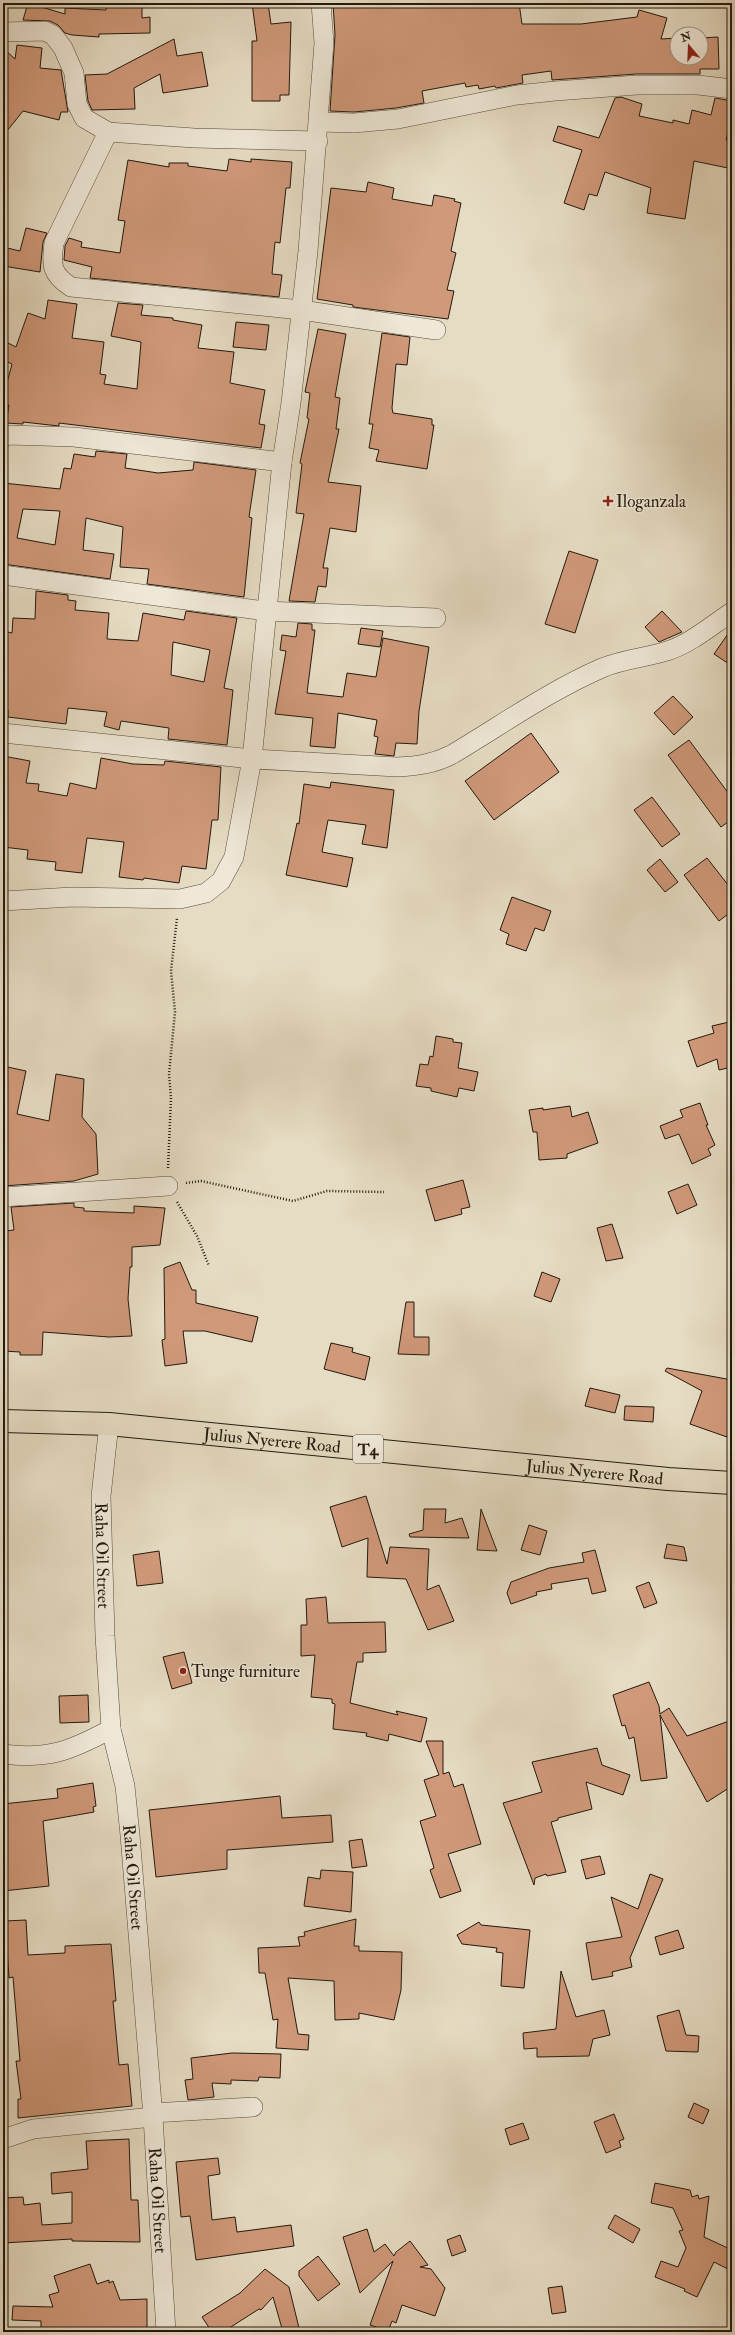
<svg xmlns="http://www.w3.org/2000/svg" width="735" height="2335" font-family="'IM FELL Double Pica',serif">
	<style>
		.building { fill: #d0997a; stroke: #22190e; fill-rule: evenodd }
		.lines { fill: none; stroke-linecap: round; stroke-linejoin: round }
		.street-casing { stroke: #534a3b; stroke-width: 20 }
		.highway-casing { stroke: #22190e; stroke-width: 24 }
		.path { stroke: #22190e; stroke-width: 2.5; stroke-dasharray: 1 2; stroke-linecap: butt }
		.street { stroke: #efe8d8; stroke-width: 19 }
		.highway { stroke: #e6dcc3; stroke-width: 22 }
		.poi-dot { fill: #8f2418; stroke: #efe8d8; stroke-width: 1.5 }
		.labels { text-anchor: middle; stroke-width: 3; stroke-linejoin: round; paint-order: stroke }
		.shield { fill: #efe8d8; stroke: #60574b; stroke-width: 1 }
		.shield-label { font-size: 16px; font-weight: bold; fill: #22190e }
		.poi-label { font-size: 17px; fill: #22190e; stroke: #efe8d8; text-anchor: start }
		.street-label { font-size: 17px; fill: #22190e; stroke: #efe8d8 }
	</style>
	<rect width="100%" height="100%" fill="#e6dcc3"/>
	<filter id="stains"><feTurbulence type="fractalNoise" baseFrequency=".005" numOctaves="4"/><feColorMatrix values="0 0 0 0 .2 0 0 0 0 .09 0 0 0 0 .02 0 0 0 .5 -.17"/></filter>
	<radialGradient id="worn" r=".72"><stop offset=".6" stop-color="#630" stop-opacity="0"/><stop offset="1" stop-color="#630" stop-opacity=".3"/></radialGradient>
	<g class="building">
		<path d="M28,3L65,14V8L106,10V6H142V18L150,17V33L99,34V37L72,35L65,33L58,25L50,21L23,20Z"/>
		<path d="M252,3H268L271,24L291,22L289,95H280V101H252V41H257Z"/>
		<path d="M333,3H423V5L442,3H519L522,24H581L637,17L639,10L667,18L661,39L677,38V58H701V38L718,37L719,69H700V74H636L552,80L551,71L522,75L523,83L496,88L495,86L479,89L478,85L466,87L465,83L422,91L424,103L396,108L354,112L330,111L335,35Z"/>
		<path d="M174,39L177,56L202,52L208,86L163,93L160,74L134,88L135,109L92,110L88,101L85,75L107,74Z"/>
		<path d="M17,45L42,48L40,68L61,70L68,112H61L59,120L23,111L3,136V48L15,59Z"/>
		<path d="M621,97L642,104L639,116L673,123V120L689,124L692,110L711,115L715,98L732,101V116L726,140L732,141L728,168L694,161L685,219L647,213L651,188L605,172L597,196L589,194L584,210L564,203L582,150L553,141L558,126L599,138L615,98Z"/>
		<path d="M229,159L251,162V159L292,162L290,188H286L280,243L275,242L272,274L282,275L279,297L90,278L92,267L64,260L65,246L69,238L82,242L81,247L120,253L125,221L118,220L128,160L169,167V163H188V166L227,171Z"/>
		<path d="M368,182L394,188L392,199L432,206L434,195L455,199L454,201L461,203L451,251L456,253L447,290L454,291L448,319L353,307V305L317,299L331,188L366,192Z"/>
		<path d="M26,228L47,233L43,242L40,272L3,266V247L20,251Z"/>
		<path d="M48,300L77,304L72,338L104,342L100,374L106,375L104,384L137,389L141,342L111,336L118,303L143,305L141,315L173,318V320L202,325L198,348L234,352L230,383L265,390L259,424L265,425L261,448L59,423V426L23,422V424L6,423L9,405L3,404V398L12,364L3,360V355L8,343L16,347L28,313L45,319Z"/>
		<path d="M236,322L269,325L266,350L233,347Z"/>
		<path d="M318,329L346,334L335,397L340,398L336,429H339L328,482L361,486L356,532L330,528L323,568H328L326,587L318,586L315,602L289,601L304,514L296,513L302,464L300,463L309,419L307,418L310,393L305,392Z"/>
		<path d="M382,333L410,337L407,365L396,364L392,408L393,413L432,419V425H434L427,469L376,461L379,450L369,448L373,424H369Z"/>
		<path d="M96,451L127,454L125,468L158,473L193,470L194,462L256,470L249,517L252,518L244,597L147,584L149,569L120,567L123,527L86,518L83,550L114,554L110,579L3,564V483L60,489L64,468L71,469L74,454L95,457ZM23,509L60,511L55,545L17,538Z"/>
		<path d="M569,551L598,560L575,633L545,624Z"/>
		<path d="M36,591L68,595V600L76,601L75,610L109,613L107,639L138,641L143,613L184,620L186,611L237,618L224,688L233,690L227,745L168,739L169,728L121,721L119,730L104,726L107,712L68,708L66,724L8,717V710L3,709V631L12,633L13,618L35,619ZM173,642L210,650L204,682L171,675Z"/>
		<path d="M662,611L682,632L659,642L645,627Z"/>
		<path d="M298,623L312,624V630H315L307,693L343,697L347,673L376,677L383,638L429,647L419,711L417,744L396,743L394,756L375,754L378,737L374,736L377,720L338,713L335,748L310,746L313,718L275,714L286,651L280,650L282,635L296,637Z"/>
		<path d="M361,628L383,631L380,647L358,644Z"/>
		<path d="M732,628V666L714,654Z"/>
		<path d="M673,696L693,717L674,735L654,713Z"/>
		<path d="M531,733L559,772L494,820L465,781Z"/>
		<path d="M689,740L732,798V819L721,827L668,755Z"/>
		<path d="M3,756L30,761L26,783L39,784L38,791L67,796L70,783L96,789L101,758L133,764L164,765L165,761L221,767L218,820H212L206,869L182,866L179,883L144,878L143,880L119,877L124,842L87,838L82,873L55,870L56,862L27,859L28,850L3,847Z"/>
		<path d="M331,782L394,790L387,848L362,844L366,825L328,820L322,852L353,858L347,887L286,875L297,823L299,824L304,784L330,788Z"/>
		<path d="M652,797L680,834L662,847L634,810Z"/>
		<path d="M707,858L732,890V911L719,921L684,875Z"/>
		<path d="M660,859L678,882L665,892L647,870Z"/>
		<path d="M512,897L551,911L544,931L535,928L526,951L506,944L509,934L500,930Z"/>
		<path d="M729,1022L732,1039V1067L719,1070L717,1059L697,1067L688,1041L714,1033L712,1026Z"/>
		<path d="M436,1036L453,1039V1042L462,1043L458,1068L478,1072L474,1091L459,1088L457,1097L431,1091V1088L416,1086L420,1064L428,1065L430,1056L433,1057Z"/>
		<path d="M3,1066L26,1071L17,1114L49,1121L56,1074L84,1079L82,1117L96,1134L98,1174L74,1181L3,1186Z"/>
		<path d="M700,1103L708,1125H706L715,1145L708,1149L711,1155L692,1164L679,1134L665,1139L660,1126L683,1117L680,1110Z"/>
		<path d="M570,1106L572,1117L588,1112L598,1143L567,1154V1158L539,1160L537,1132H533L529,1110L543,1108V1110Z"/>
		<path d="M463,1180L470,1207L461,1209L462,1214L435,1221L426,1190Z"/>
		<path d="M688,1184L697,1205L677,1214L668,1192Z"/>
		<path d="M74,1203V1207L84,1208V1211L134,1213V1206L165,1208L160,1245L132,1247V1267H130L128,1299L132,1336L109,1337L43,1332L42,1355H20V1352L3,1351V1234H6L5,1231L14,1230L11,1207Z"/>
		<path d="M612,1224L623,1258L606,1261L597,1228Z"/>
		<path d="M180,1262L192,1290H196V1303L258,1317L252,1342L205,1331H183L187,1363L165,1366L162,1340L165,1339L164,1268Z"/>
		<path d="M542,1272L560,1279L551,1302L534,1296Z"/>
		<path d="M406,1302H414V1337H429V1355L398,1354Z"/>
		<path d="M331,1343L353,1348L352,1352L370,1357L365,1380L324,1369Z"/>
		<path d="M667,1368L732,1380V1420L727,1437L690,1424L702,1391L665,1371Z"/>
		<path d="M590,1388L620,1395L615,1413L585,1406Z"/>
		<path d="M625,1406L654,1407L653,1422L624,1420Z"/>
		<path d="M366,1496L387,1564L390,1547L429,1549L427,1590L439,1585L454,1621L428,1630L406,1579L367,1577L368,1538L342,1547L330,1507Z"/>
		<path d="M424,1509H446L445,1523L462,1518L469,1538L410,1537L409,1534L423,1530Z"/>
		<path d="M481,1509L497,1551L477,1550Z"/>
		<path d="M529,1525L547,1531L540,1555L521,1550Z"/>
		<path d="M667,1544L684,1547L687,1561L664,1558Z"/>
		<path d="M595,1550L606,1591L592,1594L588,1578L551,1584L552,1589L536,1592L537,1595L511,1604L507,1593L511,1582L549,1568L584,1562L582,1553Z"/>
		<path d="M159,1551L163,1583L137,1586L133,1555Z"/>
		<path d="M649,1582L657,1603L644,1608L636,1587Z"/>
		<path d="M326,1597L328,1623L385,1622L386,1652L363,1653V1662H357L350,1703L398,1715L396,1711L427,1718L421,1742L389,1734L388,1741L366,1736L367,1733L333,1729L335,1704L332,1703V1699L311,1697L315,1655L301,1656V1625H307L306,1599Z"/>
		<path d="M184,1652L192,1683L172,1689L163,1657Z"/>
		<path d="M649,1682L659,1706L660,1714L669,1708L687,1736L732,1720V1786L707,1802L660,1715L667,1778L641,1781L634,1737L629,1739L625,1725L622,1726L613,1695Z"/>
		<path d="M88,1695L89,1722L60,1723L59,1696Z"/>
		<path d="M426,1741H443V1774L449,1772L454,1787L463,1784L481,1844L448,1854L461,1891L440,1898L430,1870L434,1868L420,1821L436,1816L424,1780L439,1775Z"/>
		<path d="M597,1748L602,1765L630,1775L623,1795L586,1782L592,1809L558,1818V1820L551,1822L566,1872L547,1876L546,1874L535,1878L534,1885L503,1803L542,1792L532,1762Z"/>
		<path d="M93,1783L96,1806L93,1807L94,1812L43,1821L49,1886L3,1891V1804L58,1798L57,1789Z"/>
		<path d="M280,1796L282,1818L331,1815L333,1842L227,1850V1869L156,1877L149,1810Z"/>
		<path d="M362,1839L367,1866L352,1868L349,1841Z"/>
		<path d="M600,1856L605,1874L586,1879L581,1860Z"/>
		<path d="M321,1870L353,1872L351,1912L304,1906L308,1877L320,1879Z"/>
		<path d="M650,1874L663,1879L630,1958L632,1967L612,1972L613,1976L592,1980L586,1943L622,1937L611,1897L638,1909Z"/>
		<path d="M356,1919L354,1946H359V1951L402,1952L401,1990L394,2020L359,2013V2019L335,2020L334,1981L288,1978L298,2034L309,2035L308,2050L276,2048L278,2019L273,2020L265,1973H259L258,1948L300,1946L298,1937L305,1936L304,1932Z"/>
		<path d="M26,1920L28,1955L65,1953V1946L111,1944L116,2001H113L119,2065L128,2064L132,2106L18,2118V2099H21L16,2061H20L13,1977L9,1978L5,1921Z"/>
		<path d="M479,1922L481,1925L530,1930L524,1988L501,1986L503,1953L496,1952L497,1948L462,1944L457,1935Z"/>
		<path d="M678,1930L684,1948L660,1955L655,1937Z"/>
		<path d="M561,1971L576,2017L604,2010L610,2035L593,2039L589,2056L537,2057V2048L524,2049L523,2033L556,2029Z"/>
		<path d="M679,2010L686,2035L699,2036L698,2052L666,2051L657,2016Z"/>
		<path d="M232,2053L281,2054L280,2078L259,2077L258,2081L231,2080V2084L212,2083L214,2097L188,2100L185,2080L193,2079L191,2058Z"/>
		<path d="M694,2103L709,2110L703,2124L688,2117Z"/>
		<path d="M614,2114L624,2139L619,2141L621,2147L606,2153L594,2122Z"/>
		<path d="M523,2123L529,2139L510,2145L505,2129Z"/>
		<path d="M129,2139L131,2200H138L140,2242L72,2241V2239L3,2243V2198L23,2197L24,2205L40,2203L42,2225L72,2223V2192L52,2194L51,2173L88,2169L86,2141Z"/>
		<path d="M218,2158L220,2174L208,2176L212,2220L235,2217L237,2232L291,2225L294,2246L196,2260L190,2216L181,2217L176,2162Z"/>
		<path d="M655,2183L690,2190L692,2197L698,2195L699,2199L709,2196L704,2237L732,2250V2271L714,2262L697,2297L684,2291L685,2289L655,2277L661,2261L678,2267L686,2248L679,2231L683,2230L673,2208L651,2203Z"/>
		<path d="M615,2215L640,2229L633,2243L608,2228Z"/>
		<path d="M367,2229L374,2252L385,2244L394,2256L396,2252L410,2241L428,2265L420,2267L431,2269L445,2288L435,2316L402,2305L396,2323L392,2321L388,2331L370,2325L393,2261L360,2293L343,2237Z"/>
		<path d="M460,2235L466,2251L452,2256L447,2240Z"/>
		<path d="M318,2256L340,2284L318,2301L299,2276V2271Z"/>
		<path d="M90,2264L97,2284L109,2280V2283L113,2281L120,2300L147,2299V2332H41V2321L12,2320L13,2306L53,2307L49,2295L59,2292L54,2276Z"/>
		<path d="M265,2269L289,2287L300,2332H283L273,2297L261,2310L259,2309L223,2332H212L202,2317L240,2293Z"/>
		<path d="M562,2286L566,2312L552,2314L548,2288Z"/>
	</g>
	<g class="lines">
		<defs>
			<g id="street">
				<path d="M3,32L45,31L53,35L63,48L74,73L77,104L84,118L108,132L194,138L318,141"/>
				<path d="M319,122L354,123L398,119L517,95L555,91L637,85H698L732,89"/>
				<path d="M108,132L54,243C51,265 51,274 71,287L301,310L436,330"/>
				<path d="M3,437L9,435L74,437L282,462"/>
				<path d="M3,575L265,611L436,618"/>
				<path d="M3,733L252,759L397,767C417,766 433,764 451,755C500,726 549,691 602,668C623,659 645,658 667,651C690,644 712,625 732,612"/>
				<path d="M3,901L72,897L180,899L206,893L221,881L234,857L252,759L282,462L291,403L308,251L324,43L321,3"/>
				<path d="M3,1197L168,1186"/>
				<path id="s1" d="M109,1424L101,1496L105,1636L111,1729L125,1786L130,1835L153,2117L166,2332"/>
				<path d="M3,1754C49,1760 72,1750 111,1729"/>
				<path d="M153,2113L253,2107"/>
				<path d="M3,2139L33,2129L153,2117"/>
			</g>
			<g id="highway">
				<path id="s2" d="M3,1421L109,1424L668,1479L732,1483"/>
			</g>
		</defs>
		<use href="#street" class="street-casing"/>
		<use href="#highway" class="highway-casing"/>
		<g class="path">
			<path d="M168,1168L171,1098L169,1074L175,1012L171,971L177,918"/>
			<path d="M186,1183L201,1181L293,1201L327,1191L384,1192"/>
			<path d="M177,1202L197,1236L209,1266"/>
		</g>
		<use href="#street" class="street"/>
		<use href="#highway" class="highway"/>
	</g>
	<g class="poi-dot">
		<path d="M606 495h4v4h4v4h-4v4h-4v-4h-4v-4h4z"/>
		<circle cx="183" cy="1671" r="4"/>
	</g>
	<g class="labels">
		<rect class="shield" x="353" y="1435" width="30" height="28" rx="3"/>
		<g class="shield-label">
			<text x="368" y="1455">T4</text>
		</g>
		<g class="poi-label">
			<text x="616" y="507">Iloganzala</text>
			<text x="191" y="1677">Tunge furniture</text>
		</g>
		<g class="street-label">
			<text dy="6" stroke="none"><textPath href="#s2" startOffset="270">Julius Nyerere Road</textPath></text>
			<text dy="6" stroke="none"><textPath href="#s2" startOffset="594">Julius Nyerere Road</textPath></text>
			<text dy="6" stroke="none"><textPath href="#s1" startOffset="132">Raha Oil Street</textPath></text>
			<text dy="6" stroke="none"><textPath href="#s1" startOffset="456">Raha Oil Street</textPath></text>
			<text dy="6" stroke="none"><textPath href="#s1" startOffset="780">Raha Oil Street</textPath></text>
		</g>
	</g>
	<rect width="735" height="2335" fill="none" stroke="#e6dcc3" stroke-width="16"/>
	<rect x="4" y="4" width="727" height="2327" fill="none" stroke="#22190e" stroke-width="2"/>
	<rect x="8" y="8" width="719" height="2319" fill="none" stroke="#22190e"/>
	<g transform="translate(689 46) rotate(341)"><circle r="19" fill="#efe8d8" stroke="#9d9587"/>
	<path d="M0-3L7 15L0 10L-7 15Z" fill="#8f2418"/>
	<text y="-6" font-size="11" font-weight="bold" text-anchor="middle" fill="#22190e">N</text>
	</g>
	<rect width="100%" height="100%" filter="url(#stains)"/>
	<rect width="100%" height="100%" fill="url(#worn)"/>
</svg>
